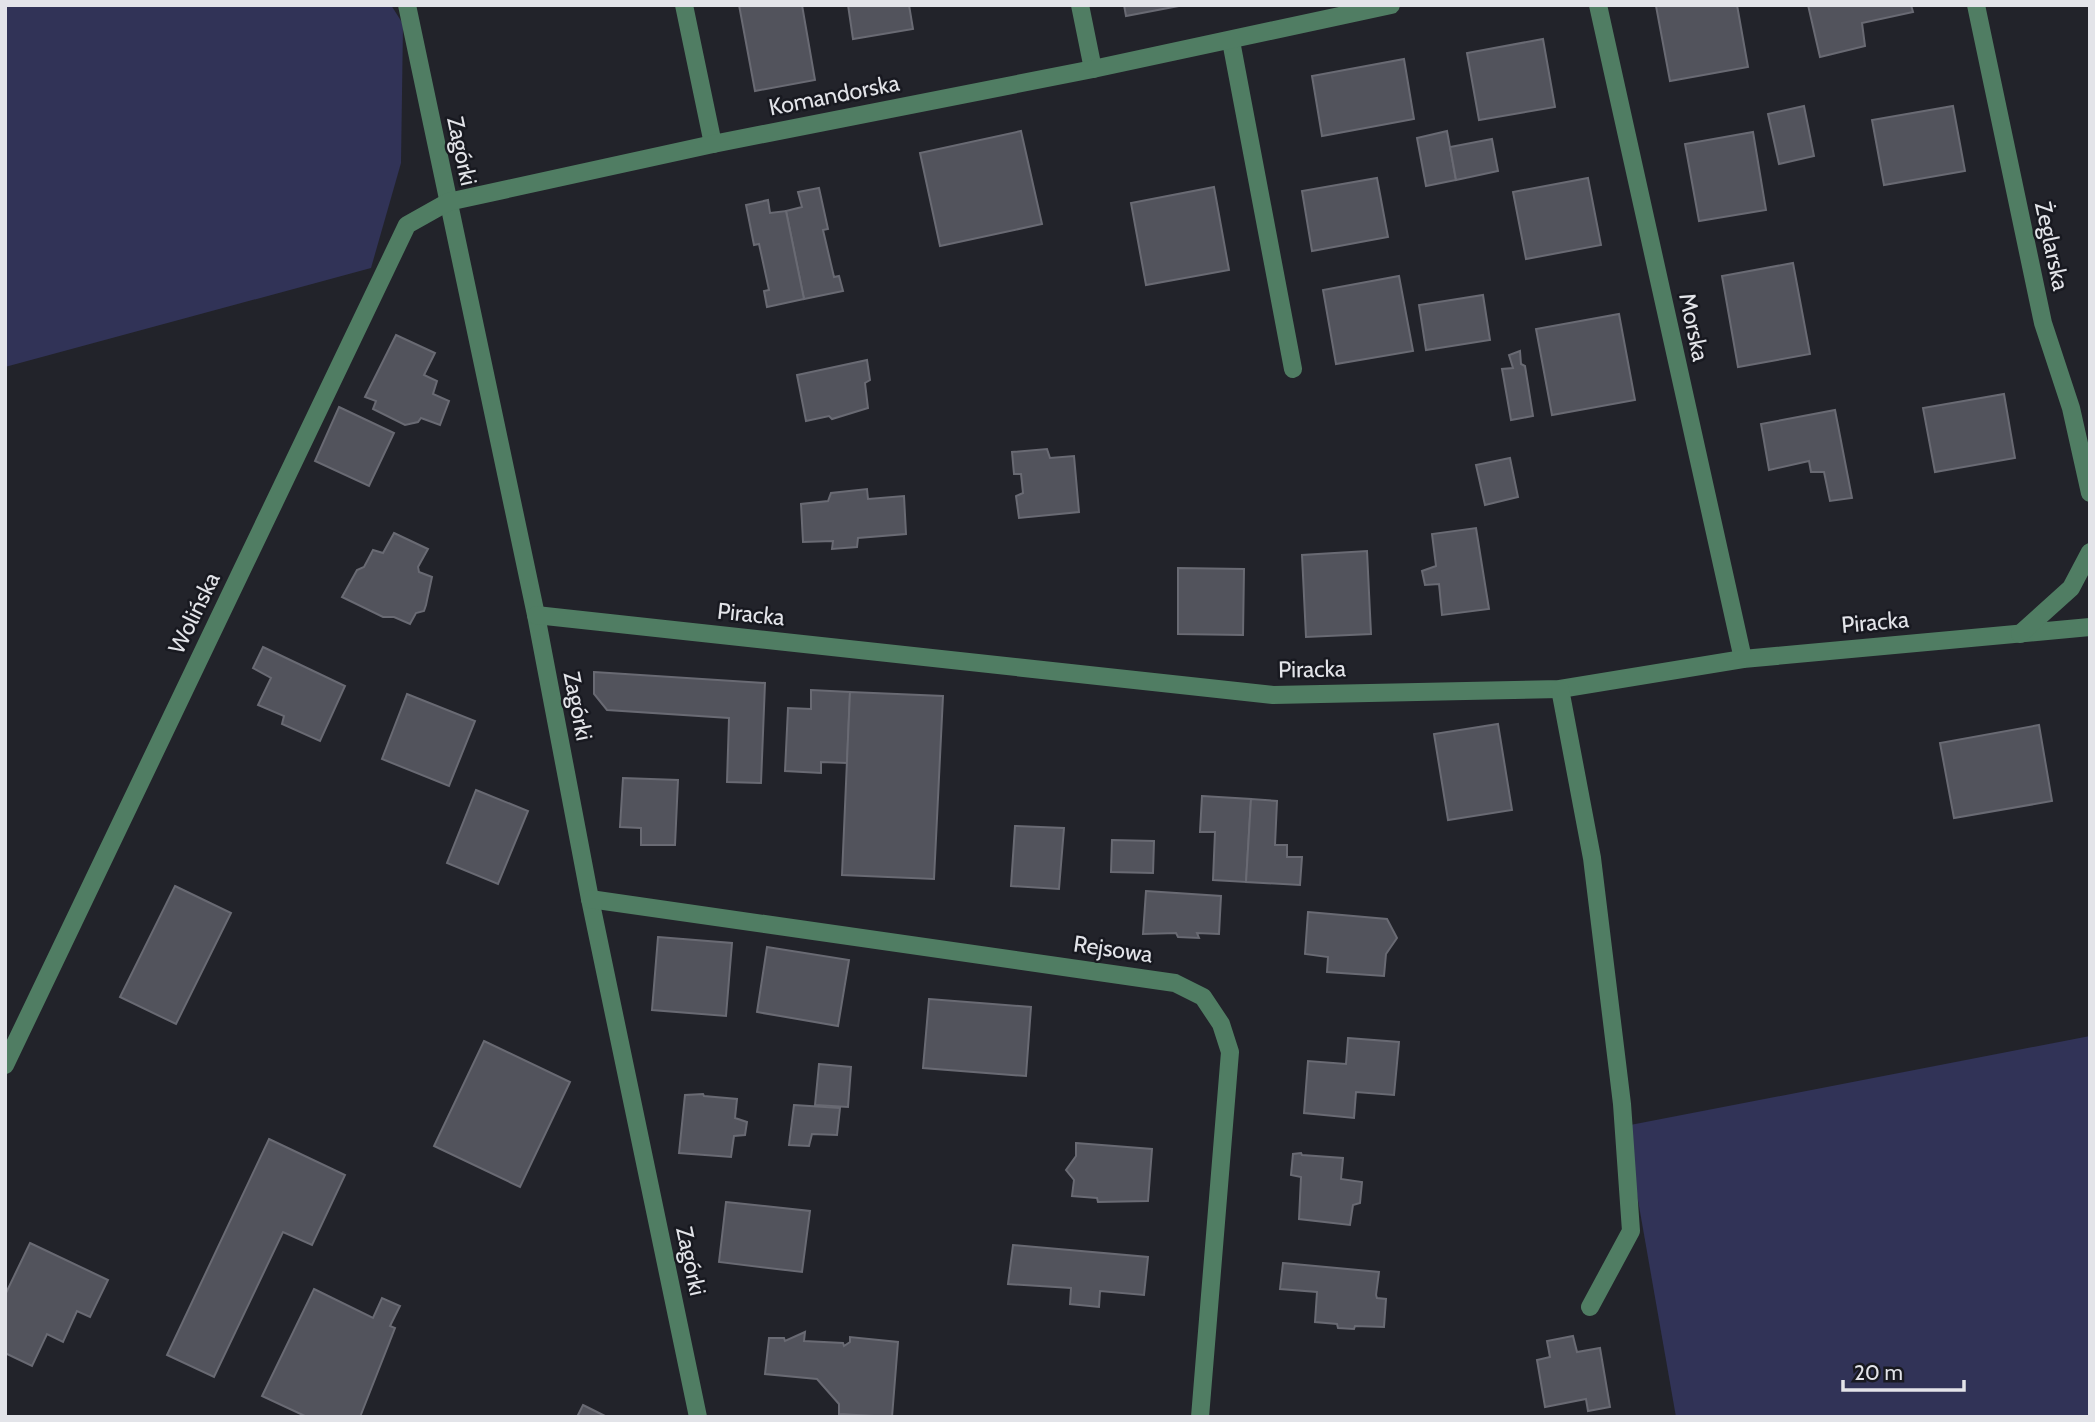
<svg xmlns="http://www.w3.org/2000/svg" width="2095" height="1422" font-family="Cabin,sans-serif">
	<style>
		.green { fill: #313357 }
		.building { fill: #52535c; stroke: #696a73; stroke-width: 2 }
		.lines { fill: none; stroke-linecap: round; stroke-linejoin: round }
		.minor { stroke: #507d63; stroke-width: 18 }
		.labels { text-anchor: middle; stroke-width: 5; stroke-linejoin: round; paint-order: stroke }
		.street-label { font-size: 23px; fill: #e3e4e9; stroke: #181920 }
	</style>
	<rect width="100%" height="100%" fill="#22232a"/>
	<g class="green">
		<path d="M5,5H391L403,24L401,163L371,268L5,367Z"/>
		<path d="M2090,1036V1417H1676L1625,1126Z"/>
	</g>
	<g class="building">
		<path d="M739,5H802L815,80L755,91Z"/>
		<path d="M848,5H909L913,29L853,39Z"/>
		<path d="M1124,5H1184L1126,16Z"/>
		<path d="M1737,5L1748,67L1670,81L1656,6Z"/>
		<path d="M1808,5H1911L1913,12L1862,23L1865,46L1820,57Z"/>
		<path d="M1543,39L1555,107L1479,120L1467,53Z"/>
		<path d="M1404,59L1414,119L1322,136L1312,76Z"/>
		<path d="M1804,106L1814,156L1779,164L1768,114Z"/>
		<path d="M1953,106L1965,171L1884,185L1872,120Z"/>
		<path d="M1021,131L1042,224L940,246L920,153Z"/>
		<path d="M1447,131L1456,180L1426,186L1417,138Z"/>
		<path d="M1753,132L1766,210L1699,221L1685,144Z"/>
		<path d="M1492,139L1498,171L1456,180L1450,147Z"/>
		<path d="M1377,178L1388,237L1312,251L1302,191Z"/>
		<path d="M1588,178L1601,245L1526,259L1513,192Z"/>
		<path d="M1214,187L1229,270L1146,285L1131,203Z"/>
		<path d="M819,188L828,229L823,230L834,277L839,276L843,291L804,299L786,211L802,207L798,192Z"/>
		<path d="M768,200L770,213L786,211L804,299L767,307L764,291L769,290L759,244L754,245L746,205Z"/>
		<path d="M1793,263L1810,354L1738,367L1722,276Z"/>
		<path d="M1399,276L1413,351L1336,364L1323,290Z"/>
		<path d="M1483,295L1490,340L1426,350L1419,305Z"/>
		<path d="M1619,314L1635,400L1552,415L1536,329Z"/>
		<path d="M396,335L435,353L424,375L437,381L433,394L449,401L440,425L421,418L418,422L405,425L373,409L376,401L365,397Z"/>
		<path d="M1520,351L1521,364L1525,366L1533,416L1511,420L1502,369L1513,368L1509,355Z"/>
		<path d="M867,360L870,380L865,383L868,408L832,419L829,416L806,421L797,375Z"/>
		<path d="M2004,394L2015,458L1935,472L1923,408Z"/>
		<path d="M339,407L394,433L369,486L315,461Z"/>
		<path d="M1835,410L1852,498L1830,501L1824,472H1811L1809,461L1769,470L1761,424Z"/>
		<path d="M1047,449L1050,458L1074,456L1079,512L1019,518L1016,496L1023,493L1021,474H1014L1012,452Z"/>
		<path d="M1510,458L1518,497L1485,505L1476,465Z"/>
		<path d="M867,489L868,499L904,496L906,534L858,538L857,547L832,549L833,541L803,542L801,504L828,501L831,493Z"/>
		<path d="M1476,528L1489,609L1442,615L1439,584L1425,585L1422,571L1436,566L1432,534Z"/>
		<path d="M394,533L428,549L418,567L419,572L432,577L426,605L424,611L416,613L410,624L394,617H383L342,597L357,570L364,567L373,550L383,553Z"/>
		<path d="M1367,551L1371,634L1306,637L1302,555Z"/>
		<path d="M1178,568L1244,569L1243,635L1178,634Z"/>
		<path d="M263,647L345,686L320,741L282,724L284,716L258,705L271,678L253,668Z"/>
		<path d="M594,672L765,683L761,783L727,782L729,718L607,710L594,694Z"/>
		<path d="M811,690L850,692L847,763L821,762V773L785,771L788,708L811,709Z"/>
		<path d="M850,692L943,696L934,879L842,875Z"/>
		<path d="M407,694L475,721L449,786L382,759Z"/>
		<path d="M1498,724L1512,810L1448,820L1434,734Z"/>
		<path d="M2039,725L2052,801L1954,818L1940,743Z"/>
		<path d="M623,778L678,780L675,845H641V828L620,827Z"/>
		<path d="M476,790L528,811L498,884L447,863Z"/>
		<path d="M1202,796L1251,799L1246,882L1213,880L1215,832H1200Z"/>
		<path d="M1251,799L1277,801L1275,845H1287V857H1302L1300,885L1246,882Z"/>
		<path d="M1015,826L1064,828L1059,889L1011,886Z"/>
		<path d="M1112,840L1154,841L1153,873L1111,872Z"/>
		<path d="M175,886L231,913L176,1024L120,997Z"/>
		<path d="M1146,891L1221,896L1219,934L1197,933L1199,938L1178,937L1176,933L1143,934Z"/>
		<path d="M1308,912L1387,919L1397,938L1386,954L1384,976L1327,972L1328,957L1305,954Z"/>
		<path d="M658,937L732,943L726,1016L652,1010Z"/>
		<path d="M767,947L849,960L838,1026L757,1012Z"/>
		<path d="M929,999L1031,1007L1026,1076L923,1068Z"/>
		<path d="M1348,1038L1399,1042L1394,1095L1356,1092L1354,1118L1304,1113L1308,1061L1346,1064Z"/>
		<path d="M484,1041L570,1082L520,1187L434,1146Z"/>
		<path d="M819,1064L851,1067L848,1107L815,1105Z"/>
		<path d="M703,1094L704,1096L737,1099L735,1118L747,1122L745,1135L734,1136L731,1157L679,1153L685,1095Z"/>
		<path d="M794,1105L840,1108L837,1135L812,1134L809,1146L789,1145Z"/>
		<path d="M269,1139L345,1175L312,1245L283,1232L214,1377L167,1355Z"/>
		<path d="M1076,1143L1152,1149L1148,1201L1098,1202L1097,1198L1072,1196L1074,1180L1066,1170L1076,1156Z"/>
		<path d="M1301,1153L1302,1155L1343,1158L1341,1179L1362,1182L1360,1203L1353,1205L1350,1225L1299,1219L1301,1177L1291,1175L1293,1154Z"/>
		<path d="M726,1202L810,1211L802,1272L719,1262Z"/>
		<path d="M30,1243L108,1280L90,1317L77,1311L63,1342L47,1334L32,1366L5,1353V1295Z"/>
		<path d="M1013,1245L1148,1257L1144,1295L1100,1291L1099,1307L1070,1304L1071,1288L1008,1284Z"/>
		<path d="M1283,1263L1379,1272L1376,1295L1377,1298L1386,1299L1384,1327L1355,1326L1354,1329L1338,1328L1337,1324L1315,1322L1317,1292L1280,1289Z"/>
		<path d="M314,1289L373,1318L382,1298L400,1306L390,1326L395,1328L360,1417H307L262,1396Z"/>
		<path d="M805,1332L804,1341L843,1343L844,1346L850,1342V1337L898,1342L892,1417L839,1414V1404L817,1379L765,1374L769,1338H784L785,1341Z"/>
		<path d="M1573,1336L1577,1352L1600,1348L1610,1407L1588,1411L1586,1399L1545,1407L1537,1360L1550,1357L1547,1341Z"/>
		<path d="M583,1405L607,1417H577Z"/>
	</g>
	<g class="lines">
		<g class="minor">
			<path d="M407,5L536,615L590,899L698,1417"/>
			<path d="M684,5L713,144"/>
			<path d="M1080,5L1093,69"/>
			<path d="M1598,5L1743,659"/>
			<path d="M1976,5L2043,323L2071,408L2090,493"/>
			<path d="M1231,41L1293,369"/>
			<path d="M536,615L1273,695L1560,689L1743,659L2090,627"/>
			<path d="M2020,634L2071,588L2090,552"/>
			<path d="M1560,689L1592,858L1622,1104L1631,1231L1590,1307"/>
			<path d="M590,899L1175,983L1203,997L1221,1024L1230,1052L1200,1417"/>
			<path d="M5,1065L407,225L448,202L713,144L1093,69L1391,5"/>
		</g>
	</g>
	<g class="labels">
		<g class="street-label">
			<text transform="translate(834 95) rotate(-11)" y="8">Komandorska</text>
			<text transform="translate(462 151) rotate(78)" y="8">Zagórki</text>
			<text transform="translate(2052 246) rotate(78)" y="8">Żeglarska</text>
			<text transform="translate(1694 327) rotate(78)" y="8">Morska</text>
			<text transform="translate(194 613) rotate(-64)" y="8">Wolińska</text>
			<text transform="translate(751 614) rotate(6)" y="8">Piracka</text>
			<text transform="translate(1875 622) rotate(-5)" y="8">Piracka</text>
			<text transform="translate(1312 669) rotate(-1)" y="8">Piracka</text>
			<text transform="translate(578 706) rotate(79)" y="8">Zagórki</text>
			<text transform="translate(1113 949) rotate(8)" y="8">Rejsowa</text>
			<text transform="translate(691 1261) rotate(78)" y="8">Zagórki</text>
		</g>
	</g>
	<rect width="2095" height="1422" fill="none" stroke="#e3e4e9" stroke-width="14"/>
	<path d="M1843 1380v10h121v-10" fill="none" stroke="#e3e4e9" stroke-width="3.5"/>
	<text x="1854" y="1380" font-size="21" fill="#e3e4e9" stroke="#181920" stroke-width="5" paint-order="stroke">20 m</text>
</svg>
